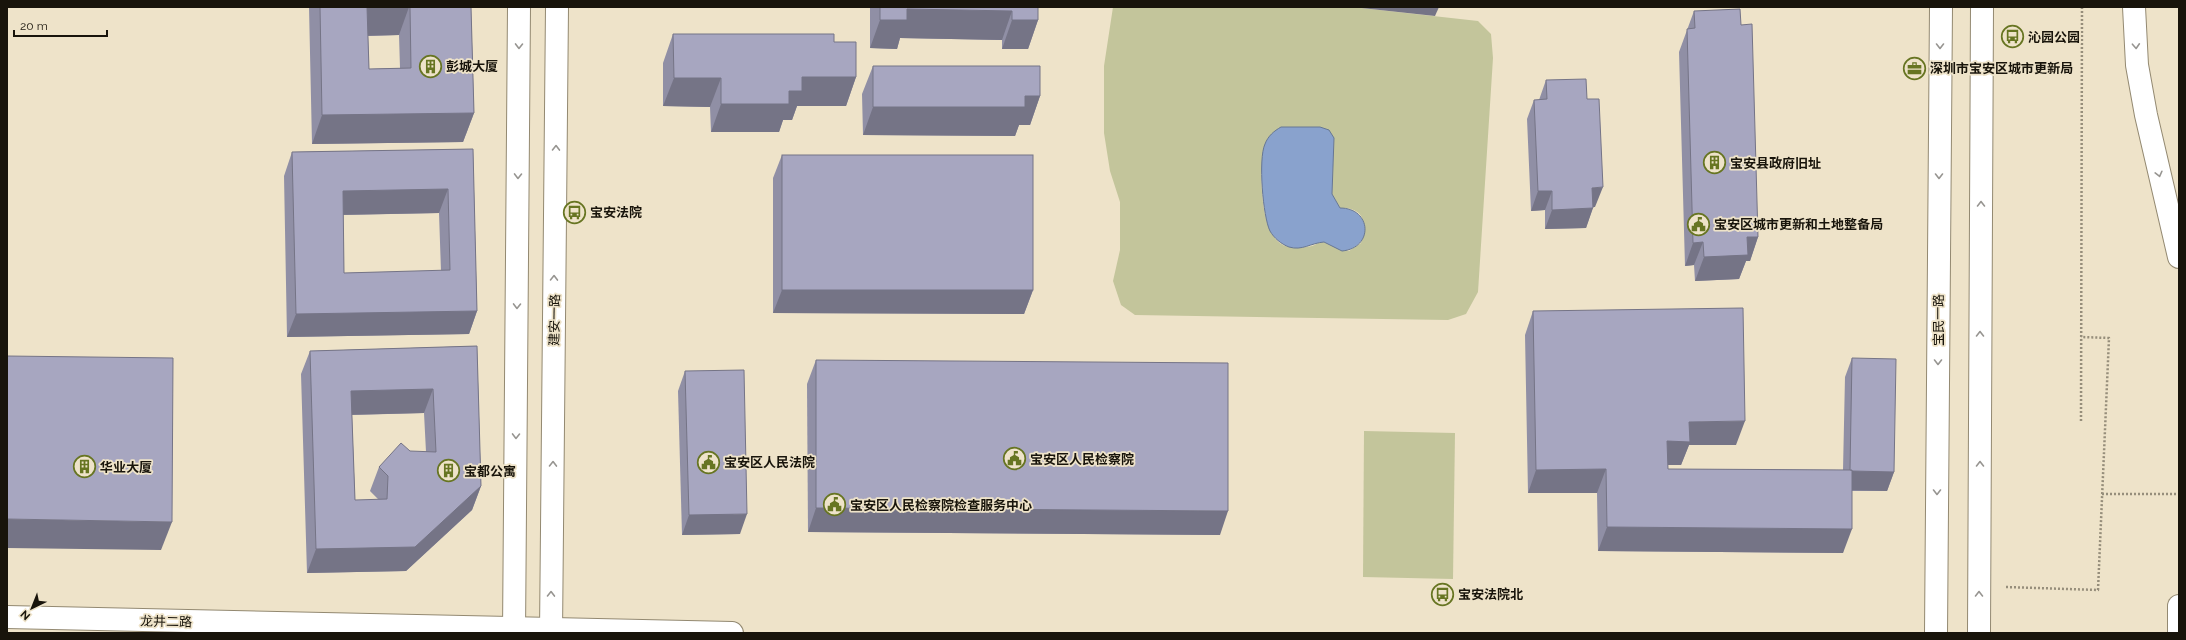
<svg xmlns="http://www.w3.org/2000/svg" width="2186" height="640" font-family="Raleway,'Noto Sans SC',sans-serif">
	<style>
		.green { fill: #c3c59b; fill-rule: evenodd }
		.water { fill: #89a2cd; stroke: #677793 }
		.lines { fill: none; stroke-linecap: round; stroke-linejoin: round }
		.secondary-casing { stroke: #938971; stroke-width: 24 }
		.highway-casing { stroke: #938971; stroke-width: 24 }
		.path { stroke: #968e7b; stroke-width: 2.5; stroke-dasharray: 2 2; stroke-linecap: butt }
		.secondary { stroke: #fff; stroke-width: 22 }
		.highway { stroke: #fff; stroke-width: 22 }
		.wall { fill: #908fa5; fill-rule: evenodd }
		.shaded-wall { fill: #757486 }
		.building { fill: #a7a6c0; stroke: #757486; fill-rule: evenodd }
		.oneway { stroke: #979591 }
		.labels { text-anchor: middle; stroke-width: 3.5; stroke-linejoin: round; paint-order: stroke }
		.poi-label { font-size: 13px; font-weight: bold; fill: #18140b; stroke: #eee3c9; text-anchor: start }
		.street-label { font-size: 13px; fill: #18140b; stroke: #eee3c9 }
	</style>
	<rect width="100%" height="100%" fill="#eee3c9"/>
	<g class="green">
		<path d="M1113,7H1352L1478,21L1491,34L1493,58L1478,292L1466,314L1448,320L1135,315L1121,305L1113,281L1120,250V202L1110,171L1104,133V66ZM1334,138L1332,194L1340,208C1365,207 1367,224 1361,243L1349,251C1341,248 1331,243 1323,242C1318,242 1316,245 1312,246C1306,248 1296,247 1290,247C1262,243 1262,193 1261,172Z"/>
		<path d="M1364,431L1455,433L1453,579L1363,577Z"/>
	</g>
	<path class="water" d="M1281,127H1320L1329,130L1334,138L1332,194L1340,208C1372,208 1374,248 1342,251L1324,242C1311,243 1302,251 1289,247C1281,244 1274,238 1270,231C1263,217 1258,159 1265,144C1268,136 1274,131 1281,127Z"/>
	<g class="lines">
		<defs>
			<g id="secondary">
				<path d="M7,617L732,633"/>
				<path d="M514,633L519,7"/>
				<path d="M551,633L557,7"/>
				<path d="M1936,633L1941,7"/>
				<path d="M1979,633L1982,7"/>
			</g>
			<g id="highway">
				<path d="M2134,7L2137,65L2146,115L2179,257"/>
				<path d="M2179,633V606"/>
			</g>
		</defs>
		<use href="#secondary" class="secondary-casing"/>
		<use href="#highway" class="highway-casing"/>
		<g class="path">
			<path d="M2081,421L2082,7"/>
			<path d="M2102,494H2179"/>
			<path d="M2006,587L2098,590L2109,338L2081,337"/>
		</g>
		<use href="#secondary" class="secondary"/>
		<use href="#highway" class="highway"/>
	</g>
	<g class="wall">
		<path d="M309,7H471L474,113L463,142L312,144ZM399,35L400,68L369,69L368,36Z"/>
		<path d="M870,7H1038V20L1028,49H1002V40L900,38L897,49L870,48Z"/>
		<path d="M1694,11L1741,25L1758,237L1750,261H1746L1739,279L1695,281L1694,265L1685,266L1679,52Z"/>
		<path d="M673,34L834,42L856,77L846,106H797L792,120H783L779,132H711L710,107L663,106V63Z"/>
		<path d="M873,66L1040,96L1030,125H1019L1015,136L863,135L862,94Z"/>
		<path d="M1546,80L1587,99L1595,207H1593L1586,228L1545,229V210L1531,211L1527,119L1534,100H1539Z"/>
		<path d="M473,149L477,311L469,334L287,337L284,176L292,152ZM439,213L441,271L344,273L343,215Z"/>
		<path d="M782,155L1033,290L1024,314L773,313V178Z"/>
		<path d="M1533,311L1736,445H1689L1681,465H1668V469L1843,470L1845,377L1852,358L1894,472L1887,491H1852L1843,553L1598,551L1597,493H1528L1525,335Z"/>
		<path d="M477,346L481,486L472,510L406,571L307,573L301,374L310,351ZM424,413L426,452L379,467L370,491L379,500H355L352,415Z"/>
		<path d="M816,360L1220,535L808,532L807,384Z"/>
		<path d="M685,371L740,534L682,535L678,391Z"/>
	</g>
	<g class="shaded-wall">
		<path d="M367,7H409L399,35L357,36Z"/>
		<path d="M1352,7H1439L1435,16Z"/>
		<path d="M907,9L1012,11L1002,40L900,38L897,49L870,48L880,20Z"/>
		<path d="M1012,20H1038L1028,49H1002Z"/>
		<path d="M802,77H856L846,106H797L792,120H783L779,132H711L721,104L789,91Z"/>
		<path d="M674,78H721L710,107L663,106Z"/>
		<path d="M1025,96H1040L1030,125H1019L1015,136L863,135L873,107Z"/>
		<path d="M474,113L463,142L312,144L322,115Z"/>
		<path d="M1603,187L1595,207H1585L1592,188Z"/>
		<path d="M448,189L439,213L334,215L343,191Z"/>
		<path d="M1538,191H1552L1545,210L1531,211Z"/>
		<path d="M1593,208L1586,228L1545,229L1552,210Z"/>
		<path d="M1747,237H1758L1750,261H1746L1739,279L1695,281L1704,257Z"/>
		<path d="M1703,242L1694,265L1685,266L1693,243Z"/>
		<path d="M782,290H1033L1024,314L773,313Z"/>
		<path d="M477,311L469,334L287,337L296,314Z"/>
		<path d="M433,389L424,413L342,415L351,391Z"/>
		<path d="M1745,421L1736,445H1689L1681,465H1659L1667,441L1689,422Z"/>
		<path d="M1606,469L1597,493H1528L1536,470Z"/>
		<path d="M1850,471L1894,472L1887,491L1843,490Z"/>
		<path d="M481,486L472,510L406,571L307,573L316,549Z"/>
		<path d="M816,508L1228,511L1220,535L808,532Z"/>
		<path d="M747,514L740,534L682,535L689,515Z"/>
		<path d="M7,519L172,522L161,550L7,548Z"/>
		<path d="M1607,527L1852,529L1843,553L1598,551Z"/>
	</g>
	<g class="building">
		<path d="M320,7H376H367L369,69L411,68L410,7H471L474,113L322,115Z"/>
		<path d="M880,7H1038V20H1012V11L907,9V20H880Z"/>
		<path d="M1740,9L1741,25L1752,24L1758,237H1747L1748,255L1704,257L1703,242L1693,243L1687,29L1695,28L1694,11Z"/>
		<path d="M673,34H834V42H856V77H802V91H789V104H721V78H674Z"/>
		<path d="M873,66H1040V96H1025V107H873Z"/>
		<path d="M1586,79L1587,99H1599L1603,187L1592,188L1593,208L1552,210V191H1538L1534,100L1547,99L1546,80Z"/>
		<path d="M473,149L477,311L296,314L292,152ZM448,189L450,270L344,273L343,191Z"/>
		<rect x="782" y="155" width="251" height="135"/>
		<path d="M1743,308L1745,421L1689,422L1690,442L1667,441L1668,469L1852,470V529L1607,527L1606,469L1536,470L1533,311Z"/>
		<path d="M477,346L481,486L415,547L316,549L310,351ZM433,389L436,452L410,451L401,443L379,467L388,476L387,499L355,500L351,391Z"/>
		<path d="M7,356L173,358L172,522L7,519Z"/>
		<path d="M1852,358L1896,359L1894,472L1852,471V470H1850Z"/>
		<path d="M816,360L1228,363V511L816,508Z"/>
		<path d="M744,370L747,514L689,515L685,371Z"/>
	</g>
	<defs><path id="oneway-chevron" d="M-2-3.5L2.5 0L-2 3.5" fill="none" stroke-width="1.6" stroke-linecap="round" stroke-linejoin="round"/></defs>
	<g class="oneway">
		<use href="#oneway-chevron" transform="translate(519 46) rotate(91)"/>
		<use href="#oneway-chevron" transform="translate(1940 46) rotate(90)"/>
		<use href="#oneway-chevron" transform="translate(2136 46) rotate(87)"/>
		<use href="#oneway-chevron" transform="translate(556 148) rotate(-89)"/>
		<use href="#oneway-chevron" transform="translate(2159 174) rotate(76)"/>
		<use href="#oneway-chevron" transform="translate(518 176) rotate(91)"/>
		<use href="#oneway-chevron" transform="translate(1939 176) rotate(90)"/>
		<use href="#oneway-chevron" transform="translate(1981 204) rotate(-90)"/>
		<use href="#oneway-chevron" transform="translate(554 278) rotate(-89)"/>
		<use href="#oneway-chevron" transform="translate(517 306) rotate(91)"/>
		<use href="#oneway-chevron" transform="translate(1980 334) rotate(-90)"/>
		<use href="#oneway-chevron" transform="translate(1938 362) rotate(90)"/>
		<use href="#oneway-chevron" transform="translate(516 436) rotate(91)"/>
		<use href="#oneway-chevron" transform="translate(553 464) rotate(-89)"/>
		<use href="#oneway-chevron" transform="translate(1980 464) rotate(-90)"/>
		<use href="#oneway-chevron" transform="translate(1937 492) rotate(90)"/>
		<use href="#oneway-chevron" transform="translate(551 594) rotate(-89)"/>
		<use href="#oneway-chevron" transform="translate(1979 594) rotate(-90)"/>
	</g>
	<defs>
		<symbol id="bus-ring" viewBox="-11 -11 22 22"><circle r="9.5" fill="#eee3c9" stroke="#677522" stroke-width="1.5"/><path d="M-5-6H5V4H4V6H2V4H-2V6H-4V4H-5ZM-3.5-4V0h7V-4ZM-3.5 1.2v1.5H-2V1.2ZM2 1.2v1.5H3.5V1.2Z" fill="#677522"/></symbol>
		<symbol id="building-ring" viewBox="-11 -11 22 22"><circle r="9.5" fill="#eee3c9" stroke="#677522" stroke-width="1.5"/><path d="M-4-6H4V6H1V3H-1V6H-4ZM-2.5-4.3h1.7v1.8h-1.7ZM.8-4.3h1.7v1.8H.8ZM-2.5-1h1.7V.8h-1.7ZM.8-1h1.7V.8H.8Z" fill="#677522"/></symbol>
		<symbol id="office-ring" viewBox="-11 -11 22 22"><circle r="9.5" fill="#eee3c9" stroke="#677522" stroke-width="1.5"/><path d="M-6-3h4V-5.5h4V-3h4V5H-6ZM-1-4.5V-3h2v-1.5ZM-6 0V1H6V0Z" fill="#677522"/></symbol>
		<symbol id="civic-ring" viewBox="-11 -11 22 22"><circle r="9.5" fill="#eee3c9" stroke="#677522" stroke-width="1.5"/><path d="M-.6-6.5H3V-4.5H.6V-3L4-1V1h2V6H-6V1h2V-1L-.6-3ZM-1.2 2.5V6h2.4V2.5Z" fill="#677522"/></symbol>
	</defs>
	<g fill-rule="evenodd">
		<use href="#bus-ring" x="2000" y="24" width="25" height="25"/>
		<use href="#building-ring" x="418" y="54" width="25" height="25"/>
		<use href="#office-ring" x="1902" y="56" width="25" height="25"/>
		<use href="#building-ring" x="1702" y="150" width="25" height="25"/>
		<use href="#bus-ring" x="562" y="200" width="25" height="25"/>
		<use href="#civic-ring" x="1686" y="212" width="25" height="25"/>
		<use href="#civic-ring" x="1002" y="446" width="25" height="25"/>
		<use href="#civic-ring" x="696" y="450" width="25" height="25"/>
		<use href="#building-ring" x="72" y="454" width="25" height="25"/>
		<use href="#building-ring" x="436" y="458" width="25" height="25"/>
		<use href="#civic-ring" x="822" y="492" width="25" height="25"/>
		<use href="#bus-ring" x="1430" y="582" width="25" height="25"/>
	</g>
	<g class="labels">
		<g class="poi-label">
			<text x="2028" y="42">沁园公园</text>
			<text x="446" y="71">彭城大厦</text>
			<text x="1930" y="73">深圳市宝安区城市更新局</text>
			<text x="1730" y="168">宝安县政府旧址</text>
			<text x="590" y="217">宝安法院</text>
			<text x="1714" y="229">宝安区城市更新和土地整备局</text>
			<text x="1030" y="464">宝安区人民检察院</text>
			<text x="724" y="467">宝安区人民法院</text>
			<text x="100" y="472">华业大厦</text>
			<text x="464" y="476">宝都公寓</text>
			<text x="850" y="510">宝安区人民检察院检查服务中心</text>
			<text x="1458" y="599">宝安法院北</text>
		</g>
		<g class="street-label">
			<text transform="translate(554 320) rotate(-89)" y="5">建安一路</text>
			<text transform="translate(1938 320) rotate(-90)" y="5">宝民一路</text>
			<text transform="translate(166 621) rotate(1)" y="5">龙井二路</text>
		</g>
	</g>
	<rect width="2186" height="640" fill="none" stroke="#18140b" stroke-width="16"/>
	<g transform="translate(32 608) rotate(223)" stroke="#eee3c9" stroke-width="3" paint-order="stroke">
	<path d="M0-3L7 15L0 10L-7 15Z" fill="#18140b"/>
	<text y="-6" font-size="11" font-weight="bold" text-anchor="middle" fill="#18140b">N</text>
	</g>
	<path d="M14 30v6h93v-6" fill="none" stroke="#18140b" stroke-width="2"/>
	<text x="20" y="30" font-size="12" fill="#18140b" stroke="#eee3c9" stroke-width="3" paint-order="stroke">20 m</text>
</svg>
